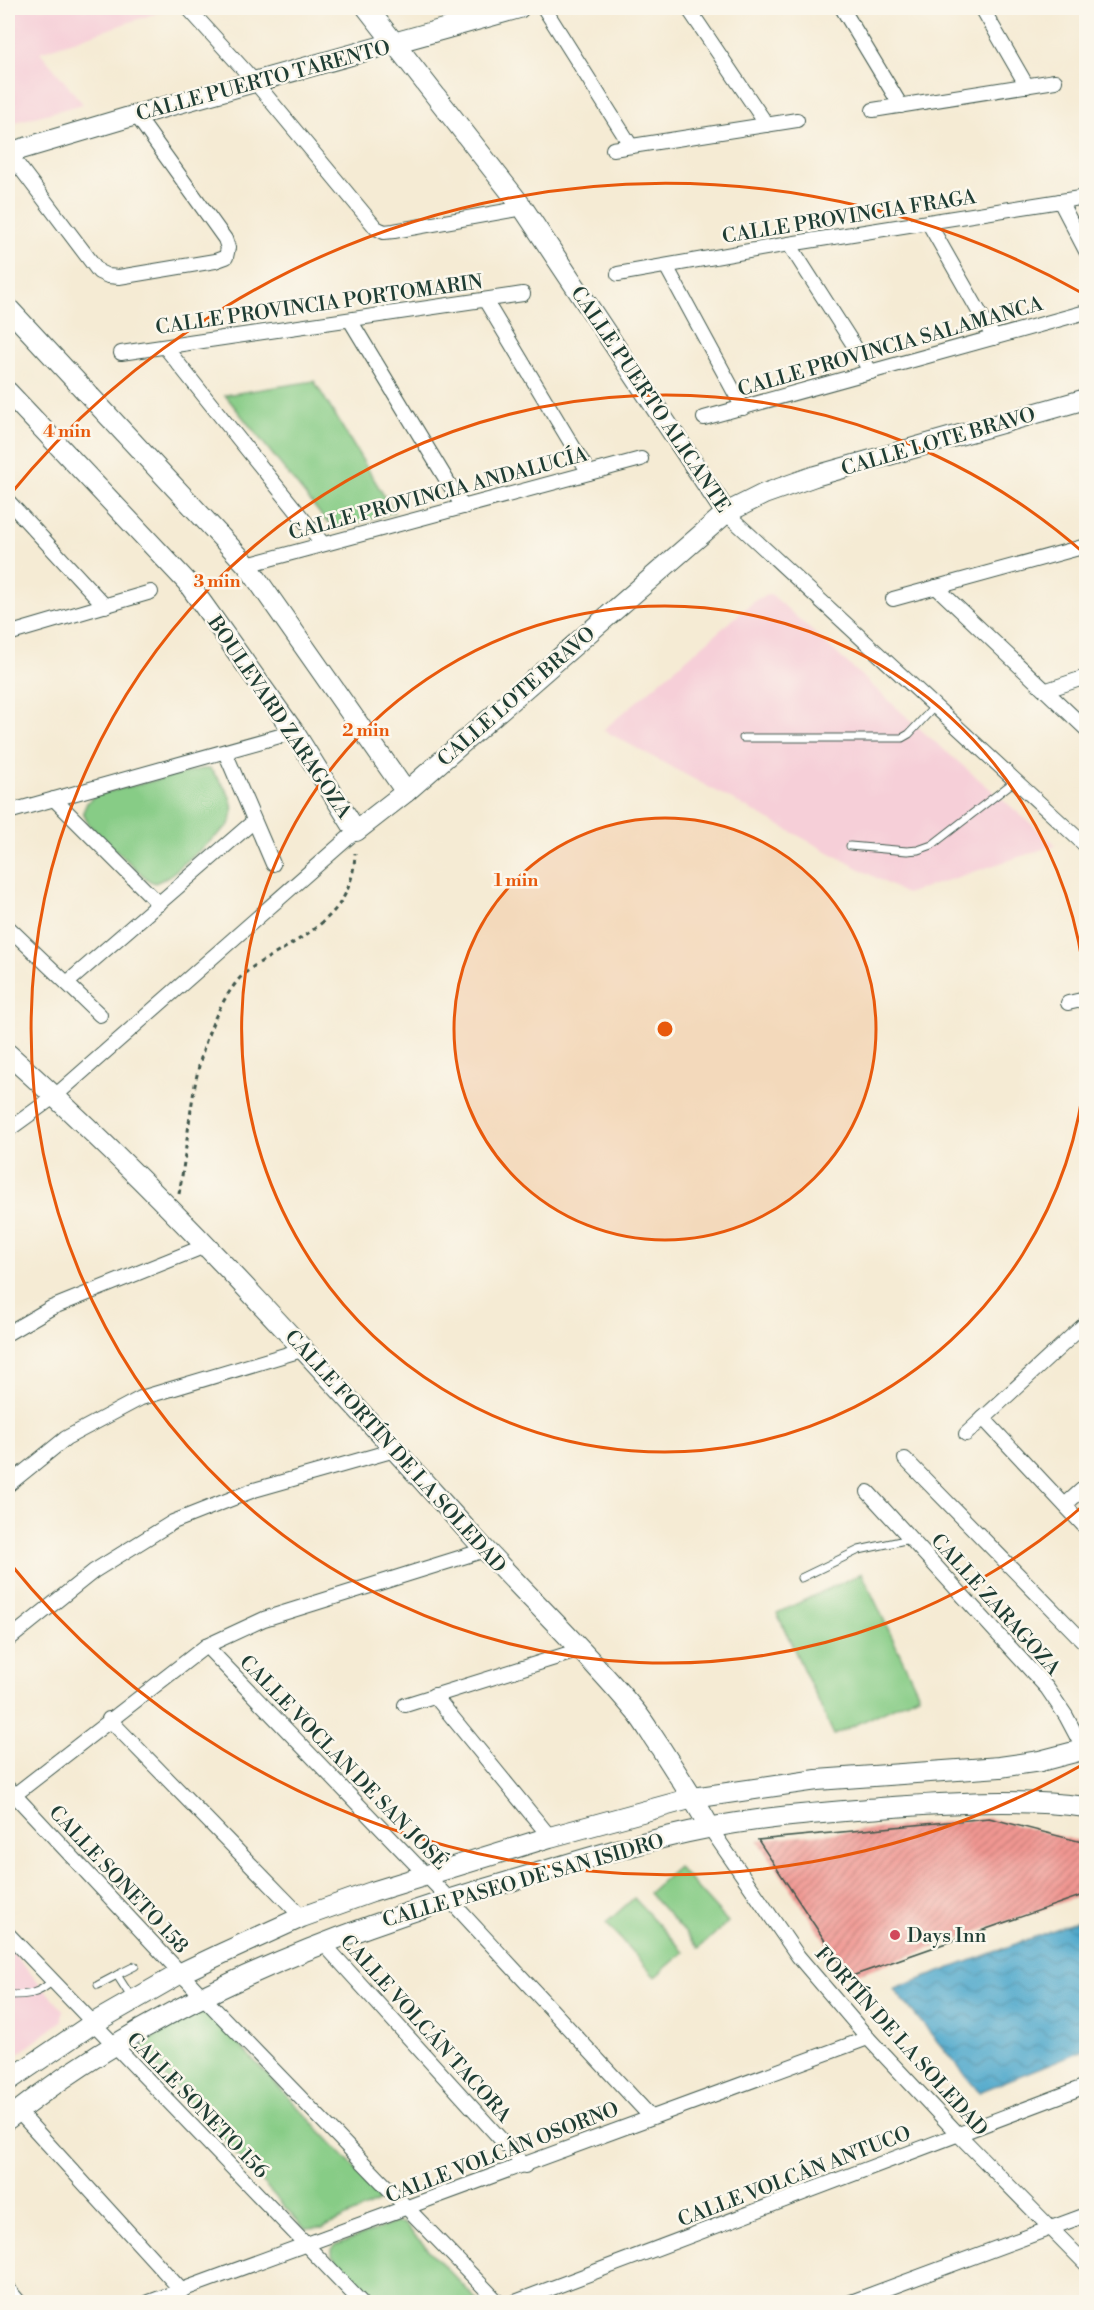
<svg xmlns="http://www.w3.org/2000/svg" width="1094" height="2310" font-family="'Libre Bodoni',serif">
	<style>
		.built { fill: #f6cfd8 }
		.park { fill: #87cc86; stroke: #53845d; stroke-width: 1.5 }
		.water { fill: url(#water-waves); stroke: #367280; stroke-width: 1.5 }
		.building { fill: url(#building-hatch) }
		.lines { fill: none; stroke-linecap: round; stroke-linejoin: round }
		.lane-casing { stroke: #3f574c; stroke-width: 9 }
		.street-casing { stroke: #3f574c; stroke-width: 16 }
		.secondary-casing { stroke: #3f574c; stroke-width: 22 }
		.path { stroke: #3f574c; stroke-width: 3; stroke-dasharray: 4.5 4.5; stroke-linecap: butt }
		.lane { stroke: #fff; stroke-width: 7 }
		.street { stroke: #fff; stroke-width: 14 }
		.secondary { stroke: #fff; stroke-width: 20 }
		.ring { fill: none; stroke: #e8590c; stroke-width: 3 }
		.poi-dot { fill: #d1495b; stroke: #fbf7ec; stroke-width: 2 }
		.labels { text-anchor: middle; stroke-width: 5; stroke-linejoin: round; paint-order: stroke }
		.street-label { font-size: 20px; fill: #1f3d34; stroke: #fbf7ec }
		.poi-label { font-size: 20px; fill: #1f3d34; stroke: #fbf7ec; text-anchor: start }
		.centre { fill: #e8590c; stroke: #fbf7ec; stroke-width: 3 }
		.ring-label { font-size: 18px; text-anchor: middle; font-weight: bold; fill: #e8590c; stroke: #fbf7ec; stroke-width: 5; stroke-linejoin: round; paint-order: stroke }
	</style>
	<defs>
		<pattern id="water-waves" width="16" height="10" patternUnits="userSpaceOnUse" patternTransform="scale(1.5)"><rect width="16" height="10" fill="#4da7cb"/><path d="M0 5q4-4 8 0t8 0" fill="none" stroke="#3f89a6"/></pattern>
		<pattern id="building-hatch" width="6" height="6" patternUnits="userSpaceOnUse" patternTransform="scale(1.5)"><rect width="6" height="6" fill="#f19792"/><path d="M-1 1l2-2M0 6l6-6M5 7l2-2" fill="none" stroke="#c37c78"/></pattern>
	</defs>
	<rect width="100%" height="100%" fill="#fbf7ec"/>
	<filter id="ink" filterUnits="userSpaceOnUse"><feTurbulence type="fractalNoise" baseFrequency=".0167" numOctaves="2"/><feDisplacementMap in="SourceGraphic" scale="12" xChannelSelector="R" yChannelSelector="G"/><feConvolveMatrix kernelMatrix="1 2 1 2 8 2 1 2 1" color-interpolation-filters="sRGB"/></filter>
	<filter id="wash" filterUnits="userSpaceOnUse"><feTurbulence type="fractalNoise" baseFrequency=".008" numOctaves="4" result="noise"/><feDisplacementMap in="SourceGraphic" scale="24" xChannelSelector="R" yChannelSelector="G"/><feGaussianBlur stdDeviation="1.35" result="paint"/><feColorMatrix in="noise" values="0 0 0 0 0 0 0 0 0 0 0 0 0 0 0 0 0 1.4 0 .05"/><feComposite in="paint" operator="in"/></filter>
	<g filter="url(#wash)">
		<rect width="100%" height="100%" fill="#f5ebd4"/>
		<g class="built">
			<path d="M8,8H172L40,52L83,104L8,124Z"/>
			<path d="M771,594L928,736L1056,845L906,894L603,730L757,599Z"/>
			<path d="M8,1948L63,2010L62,2021L8,2062Z"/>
		</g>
		<g class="park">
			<path d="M314,381L394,512L345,527H337L325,520L225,395Z"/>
			<path d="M201,769H210C225,787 241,804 228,826L168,877L155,883L148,880L89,825L83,812L87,803L95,795Z"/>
			<path d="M862,1573L919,1695L834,1735L777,1613Z"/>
			<path d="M678,1867L728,1922L699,1948L649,1893Z"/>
			<path d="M634,1898L684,1952L655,1977L606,1923Z"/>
			<path d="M198,2012H208L380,2194L378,2202L323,2228L305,2229L142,2051V2045L147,2041Z"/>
			<path d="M394,2223H403L479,2302H375L332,2256V2249L336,2245Z"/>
		</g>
		<path class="water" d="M1086,1918V2049L979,2092L894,1989Z"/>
		<g id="blocks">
			<path class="building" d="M989,1818L1086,1843V1894L849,1977L758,1840Z"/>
		</g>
	</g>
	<g filter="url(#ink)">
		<use href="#blocks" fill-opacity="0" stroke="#3f574c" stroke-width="1.5"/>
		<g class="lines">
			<defs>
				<g id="lane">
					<path d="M743,738H902L909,734L935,706"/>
					<path d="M850,846L907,851L918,850L932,845L1016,780"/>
					<path d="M801,1578L859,1550L910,1539"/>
					<path d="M117,1975L135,1966"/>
					<path d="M98,1985L117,1975L133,2000"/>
					<path d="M8,1995C27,1995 38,1995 52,1981"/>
				</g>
				<g id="street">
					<path d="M188,8L255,82L376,228L384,232L394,231L523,208"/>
					<path d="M544,8L631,146"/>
					<path d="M688,8L767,125"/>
					<path d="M842,8L901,106"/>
					<path d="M982,8L1027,86"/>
					<path d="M873,110L1055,81"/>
					<path d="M613,149L797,120"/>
					<path d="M9,153L99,272L108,276L119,277L215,261L226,257L228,248L225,239L136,115"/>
					<path d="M1060,201L1086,251"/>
					<path d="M928,222L994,338"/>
					<path d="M789,244L871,372"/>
					<path d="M666,266L743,408"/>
					<path d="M618,274L789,244L1086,197"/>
					<path d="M485,300L589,473"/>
					<path d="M350,320L463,507"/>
					<path d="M165,347L323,544"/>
					<path d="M121,353L523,294"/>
					<path d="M704,418L1086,312"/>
					<path d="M8,501L105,606"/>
					<path d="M726,513L1086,846"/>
					<path d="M247,565L641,459"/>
					<path d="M936,587L1086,729"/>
					<path d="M893,599L1086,546"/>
					<path d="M8,634L151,592"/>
					<path d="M1047,690L1086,677"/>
					<path d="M225,752L273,864"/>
					<path d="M54,799L159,904"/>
					<path d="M8,812L294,732"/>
					<path d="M8,927L100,1015"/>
					<path d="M67,983L254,821"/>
					<path d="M1068,1003L1086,999"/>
					<path d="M8,1130L55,1096L356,831"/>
					<path d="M8,1333L51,1308L205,1246"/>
					<path d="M983,1418L1086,1528"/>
					<path d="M966,1434L1086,1323"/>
					<path d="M905,1459L1086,1644"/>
					<path d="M8,1485L66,1438L141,1398L305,1349"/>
					<path d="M868,1492L1047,1688L1066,1716L1084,1750"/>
					<path d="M1065,1505L1086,1486"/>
					<path d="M8,1640L94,1571L173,1522L254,1490L395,1450"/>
					<path d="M206,1646L449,1899L650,2116"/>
					<path d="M434,1695L550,1837"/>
					<path d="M405,1705L580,1650"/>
					<path d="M109,1719L302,1917"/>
					<path d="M8,1788L202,1996L498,2302"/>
					<path d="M8,1800L206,1646L264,1619L485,1550"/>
					<path d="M710,1828L798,1956L868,2038L958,2134L1086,2264"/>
					<path d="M8,1934L361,2302"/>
					<path d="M323,1943L525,2166"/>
					<path d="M18,2111L182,2291"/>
					<path d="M8,2289L19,2302"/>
					<path d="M149,2302L868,2038"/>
					<path d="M515,2302L1086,2086"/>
					<path d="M851,2302L1086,2215"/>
				</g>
				<g id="secondary">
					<path d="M367,8L523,208L726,513"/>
					<path d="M8,153L136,115L519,8"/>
					<path d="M8,308L247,565L406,792"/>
					<path d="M8,392L187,582L294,732L356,831L406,792L726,513L764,494L815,476L1086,399"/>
					<path d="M8,1054C173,1201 320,1367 468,1531C523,1592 584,1649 636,1712C645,1723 652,1736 660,1747C677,1774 695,1800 710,1828"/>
					<path d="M8,2081L92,2024L181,1973L221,1954L302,1917L372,1892L550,1837L693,1798L817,1780L1000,1767L1040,1761L1086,1749"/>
					<path d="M8,2119C154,2003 330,1933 508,1882C575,1862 641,1841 708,1828C764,1817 823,1813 880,1808C948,1803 1019,1798 1086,1807"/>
				</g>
			</defs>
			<use href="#lane" class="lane-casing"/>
			<use href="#street" class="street-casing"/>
			<use href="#secondary" class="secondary-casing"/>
			<path class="path" d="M179,1194C192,1123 190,1044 235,984C245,970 260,962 275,954C318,928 353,909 355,853"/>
			<use href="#lane" class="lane"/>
			<use href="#street" class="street"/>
			<use href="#secondary" class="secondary"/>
		</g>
	</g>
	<circle cx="665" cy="1029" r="211" fill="#e8590c" fill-opacity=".12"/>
	<g class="ring">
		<circle cx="665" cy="1029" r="211"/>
		<path d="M1086 1066A423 423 0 1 1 1086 992"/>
		<path d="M1085 1504A634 634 0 1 1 1085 554"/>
		<path d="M1082 1765A846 846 0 0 1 8 1561M8 497A846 846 0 0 1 1082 293"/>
	</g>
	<circle class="poi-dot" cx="895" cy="1935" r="6"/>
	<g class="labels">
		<g class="street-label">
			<text transform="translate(263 80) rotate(-15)" y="7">CALLE PUERTO TARENTO</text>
			<text transform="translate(849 216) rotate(-9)" y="7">CALLE PROVINCIA FRAGA</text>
			<text transform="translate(319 304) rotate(-8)" y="7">CALLE PROVINCIA PORTOMARIN</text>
			<text transform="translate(890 346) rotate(-16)" y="7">CALLE PROVINCIA SALAMANCA</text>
			<text transform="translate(651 399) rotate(56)" y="7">CALLE PUERTO ALICANTE</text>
			<text transform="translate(938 441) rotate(-16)" y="7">CALLE LOTE BRAVO</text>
			<text transform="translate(438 493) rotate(-15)" y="7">CALLE PROVINCIA ANDALUCÍA</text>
			<text transform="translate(516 696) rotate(-41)" y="7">CALLE LOTE BRAVO</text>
			<text transform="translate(280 717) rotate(56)" y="7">BOULEVARD ZARAGOZA</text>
			<text transform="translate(396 1451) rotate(48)" y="7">CALLE FORTÍN DE LA SOLEDAD</text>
			<text transform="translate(996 1604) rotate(48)" y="7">CALLE ZARAGOZA</text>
			<text transform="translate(344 1762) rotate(46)" y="7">CALLE VOCLAN DE SAN JOSÉ</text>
			<text transform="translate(119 1879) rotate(47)" y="7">CALLE SONETO 158</text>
			<text transform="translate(523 1880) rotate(-16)" y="7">CALLE PASEO DE SAN ISIDRO</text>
			<text transform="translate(426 2028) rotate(48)" y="7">CALLE VOLCÁN TACORA</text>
			<text transform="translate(902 2041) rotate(48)" y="7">FORTÍN DE LA SOLEDAD</text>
			<text transform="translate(198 2105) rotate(46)" y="7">CALLE SONETO 156</text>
			<text transform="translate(502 2152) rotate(-21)" y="7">CALLE VOLCÁN OSORNO</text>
			<text transform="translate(794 2176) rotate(-21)" y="7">CALLE VOLCÁN ANTUCO</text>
		</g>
		<g class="poi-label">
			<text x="907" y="1942">Days Inn</text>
		</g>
	</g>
	<circle cx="665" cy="1029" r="9" class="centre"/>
	<g class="ring-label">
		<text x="67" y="437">4 min</text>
		<text x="217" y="587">3 min</text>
		<text x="366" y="736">2 min</text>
		<text x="516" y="886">1 min</text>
	</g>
	<rect width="1094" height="2310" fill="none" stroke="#fbf7ec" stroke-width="30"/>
</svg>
